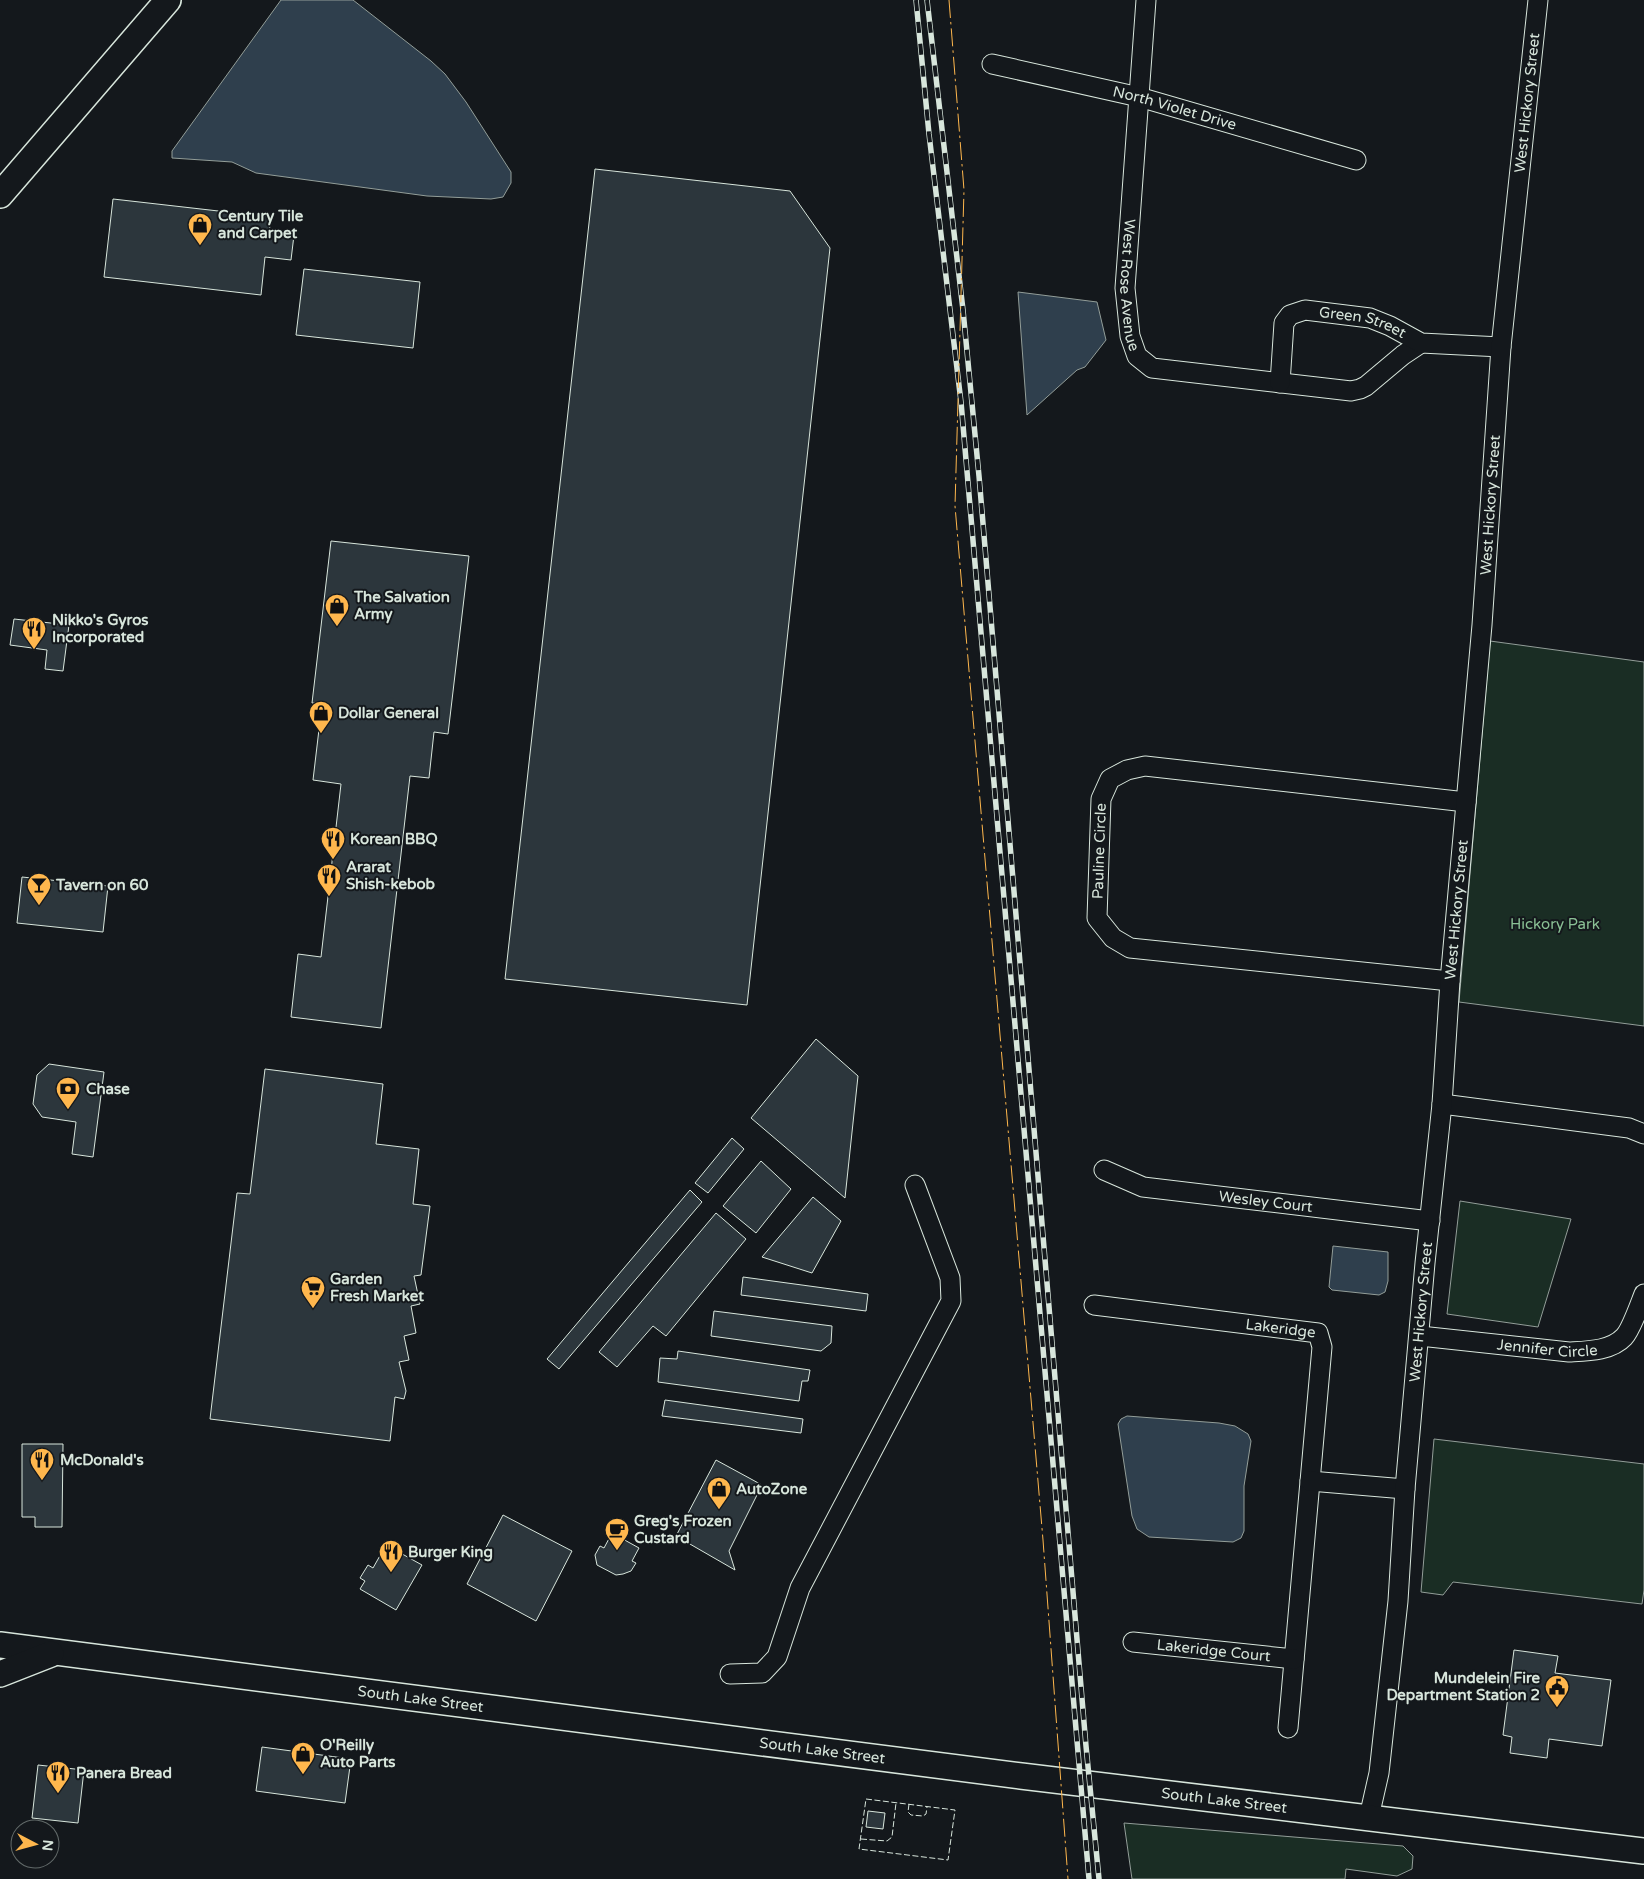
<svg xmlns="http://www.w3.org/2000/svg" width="1644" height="1879" font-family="'Varela Round',sans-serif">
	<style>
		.green { fill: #1a2d24; stroke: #939e99 }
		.water { fill: #2f3f4d; stroke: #939e99 }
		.building { fill: #2c363c; stroke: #d8e6dc }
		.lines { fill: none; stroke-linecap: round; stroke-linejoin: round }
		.minor-casing { stroke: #d8e6dc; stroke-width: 21 }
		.major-casing { stroke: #d8e6dc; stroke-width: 28 }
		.minor { stroke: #14181c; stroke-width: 19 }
		.major { stroke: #14181c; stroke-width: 25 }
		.rail-casing { stroke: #d8e6dc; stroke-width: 5.5 }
		.rail { stroke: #14181c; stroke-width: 4; stroke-dasharray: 11; stroke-linecap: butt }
		.fence { stroke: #d8e6dc; stroke-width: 1; stroke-dasharray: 6 2.5; stroke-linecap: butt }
		.power { stroke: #ffb74d; stroke-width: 1; stroke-dasharray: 18 4 2.5 4; stroke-linecap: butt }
		.labels { text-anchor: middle; stroke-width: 4; stroke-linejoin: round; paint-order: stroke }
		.street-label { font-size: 15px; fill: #d8e6dc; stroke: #14181c }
		.poi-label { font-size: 15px; font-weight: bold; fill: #d8e6dc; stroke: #14181c; text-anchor: start }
		.park-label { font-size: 15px; fill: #8ac095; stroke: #14181c }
	</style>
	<rect width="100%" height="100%" fill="#14181c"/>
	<g class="green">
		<path d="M1490,641L1644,662V1026L1459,1002Z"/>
		<path d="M1460,1201L1571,1219L1538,1327L1447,1314Z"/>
		<path d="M1434,1439L1644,1464V1590L1642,1604L1453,1582L1443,1595L1421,1592Z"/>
		<path d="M1124,1823L1403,1846L1413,1856L1412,1869L1397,1876L1346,1869L1345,1879H1132Z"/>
	</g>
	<g class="water">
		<path d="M281,0H353L431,61L445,74L466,102L511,172V183L503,197L491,199L427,196L256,173L232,162L172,158V151Z"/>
		<path d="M1018,292L1097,302L1106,340L1085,367L1077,370L1027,415Z"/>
		<path d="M1333,1246L1388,1252V1281L1385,1292L1379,1295L1332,1290L1329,1287Z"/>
		<path d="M1127,1416L1219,1423L1235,1426L1248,1434L1251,1441L1244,1486V1531L1241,1538L1233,1542L1149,1537L1137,1529L1132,1516L1118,1424L1121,1419Z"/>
	</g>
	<g class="building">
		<path d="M595,169L790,191L830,248L747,1005L505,979Z"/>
		<path d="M113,199L271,217L269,233L294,235L291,260L265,257L261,295L104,277Z"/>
		<path d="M304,269L420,282L413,348L296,335Z"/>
		<path d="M331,541L469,556L448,734L434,732L429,778L410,776L381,1028L291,1017L298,954L321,957L341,784L313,780L322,704L312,703Z"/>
		<path d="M14,619L69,625L63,671L45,669L47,650L10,645Z"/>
		<path d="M22,877L108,886L103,932L17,923Z"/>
		<path d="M816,1039L858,1076L845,1198L751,1118Z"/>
		<path d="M49,1064L104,1072L93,1157L72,1154L76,1122L42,1117L33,1104L37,1075Z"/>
		<path d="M265,1069L383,1084L376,1144L419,1149L413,1204L430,1206L421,1275L414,1276L420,1304L411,1306L416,1333L404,1336L409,1360L399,1362L406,1391L404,1399L395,1397L390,1441L210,1419L237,1193L250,1194Z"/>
		<path d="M732,1138L744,1149L708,1193L695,1183Z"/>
		<path d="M761,1161L791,1189L756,1233L723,1206Z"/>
		<path d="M690,1190L702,1202L559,1369L547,1359Z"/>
		<path d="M813,1197L841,1221L812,1273L762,1257Z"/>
		<path d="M716,1213L746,1239L666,1336L653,1326L617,1367L599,1352Z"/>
		<path d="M743,1277L868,1294L866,1311L741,1295Z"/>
		<path d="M714,1311L832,1326L831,1343L821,1351L711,1336Z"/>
		<path d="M678,1351L810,1370L808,1381H802L799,1401L658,1382L660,1358L677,1359Z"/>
		<path d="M665,1400L803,1419L801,1433L662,1416Z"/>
		<path d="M22,1444H63L62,1527H35V1517H22Z"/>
		<path d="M716,1460L762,1485L729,1551L735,1570L676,1536Z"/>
		<path d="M503,1515L572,1551L536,1621L467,1584Z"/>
		<path d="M612,1533L639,1548L632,1561L636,1563L631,1571L623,1574L616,1575L597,1565L595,1555L600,1546L604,1548Z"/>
		<path d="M386,1545L422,1565L396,1610L360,1589L365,1581L360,1578L368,1565L373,1568Z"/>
		<path d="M1514,1650L1558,1656L1555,1673L1611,1680L1602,1746L1549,1739L1547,1758L1510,1753L1512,1737L1503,1735Z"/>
		<path d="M262,1747L351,1759L345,1803L256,1791Z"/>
		<path d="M38,1765L84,1770L78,1823L32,1818Z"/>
		<path d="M868,1811L885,1813L883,1829L866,1827Z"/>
	</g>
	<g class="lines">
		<defs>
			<g id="minor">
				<path id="s1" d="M1146,0L1125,288L1130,336L1137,356L1152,368L1351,391L1360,389L1366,386L1403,355L1421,343"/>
				<path id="s2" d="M992,64L1139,97L1356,160"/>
				<path id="s3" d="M1280,383L1284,323L1290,315L1305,310L1370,318L1390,326L1421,343L1501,347"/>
				<path id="s4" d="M1450,981L1130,948L1113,938L1097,918L1101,799L1110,779L1127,770L1145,766L1466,802"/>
				<path d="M1442,1104L1629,1128L1644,1134"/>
				<path id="s5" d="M1104,1170L1143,1187L1430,1221"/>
				<path id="s6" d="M1094,1305L1318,1333L1322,1347L1288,1728"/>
				<path id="s7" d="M1420,1336L1569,1352C1587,1351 1611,1351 1624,1337C1631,1330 1640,1304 1644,1294"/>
				<path d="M1310,1481L1405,1489"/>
				<path id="s8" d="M1133,1642L1294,1659"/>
				<path d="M730,1674L762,1673L777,1657L800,1588L951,1301L950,1278L915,1185"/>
				<path id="s9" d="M1369,1817L1379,1773L1398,1601L1405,1489L1425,1263L1442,1104L1450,981L1482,625L1501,347L1538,0"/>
			</g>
			<g id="major">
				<path d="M0,195L168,0"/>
				<path id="s10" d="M0,1645L1021,1776L1644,1851"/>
				<path d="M0,1674L51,1654"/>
			</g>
		</defs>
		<use href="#minor" class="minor-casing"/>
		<use href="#major" class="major-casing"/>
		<use href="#minor" class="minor"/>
		<use href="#major" class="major"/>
		<defs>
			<g id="rail">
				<path d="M916,0L929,134L961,402L1089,1879"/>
				<path d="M927,0L963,310L979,476L1086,1746L1099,1879"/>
			</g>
		</defs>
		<use href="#rail" class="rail-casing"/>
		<use href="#rail" class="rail"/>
		<g class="fence">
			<path d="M866,1799L955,1810L948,1860L859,1849Z"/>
			<path d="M909,1804L908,1812L911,1815L923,1816L926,1814L927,1807"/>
			<path d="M861,1839L887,1841L892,1837L896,1803"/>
		</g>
		<path class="power" d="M949,0L964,190L955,506L1043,1540L1068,1879"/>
	</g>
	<defs>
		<symbol id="shop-pin" viewBox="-11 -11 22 30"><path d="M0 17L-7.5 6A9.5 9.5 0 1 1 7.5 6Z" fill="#ffb74d" stroke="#14181c"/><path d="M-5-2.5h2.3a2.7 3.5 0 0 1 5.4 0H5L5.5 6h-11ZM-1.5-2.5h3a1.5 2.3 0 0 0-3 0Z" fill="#111"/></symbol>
		<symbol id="restaurant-pin" viewBox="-11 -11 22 30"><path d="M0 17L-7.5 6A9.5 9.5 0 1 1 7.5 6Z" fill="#ffb74d" stroke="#14181c"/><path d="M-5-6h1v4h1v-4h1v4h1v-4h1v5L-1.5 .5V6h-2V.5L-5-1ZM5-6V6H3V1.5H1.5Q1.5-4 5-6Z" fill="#111"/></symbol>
		<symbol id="bar-pin" viewBox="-11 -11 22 30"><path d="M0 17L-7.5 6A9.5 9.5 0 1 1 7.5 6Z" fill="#ffb74d" stroke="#14181c"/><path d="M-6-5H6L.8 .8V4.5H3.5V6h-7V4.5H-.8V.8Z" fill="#111"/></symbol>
		<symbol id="bank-pin" viewBox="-11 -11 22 30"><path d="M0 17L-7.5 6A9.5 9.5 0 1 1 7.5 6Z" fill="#ffb74d" stroke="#14181c"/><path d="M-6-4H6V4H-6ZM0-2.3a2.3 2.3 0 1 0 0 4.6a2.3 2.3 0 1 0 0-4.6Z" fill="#111"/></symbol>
		<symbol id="supermarket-pin" viewBox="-11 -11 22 30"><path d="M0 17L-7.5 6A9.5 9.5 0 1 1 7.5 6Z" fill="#ffb74d" stroke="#14181c"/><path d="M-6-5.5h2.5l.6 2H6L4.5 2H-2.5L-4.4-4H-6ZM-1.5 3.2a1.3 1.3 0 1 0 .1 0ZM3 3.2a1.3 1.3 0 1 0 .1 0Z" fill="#111"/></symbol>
		<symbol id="cafe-pin" viewBox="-11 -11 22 30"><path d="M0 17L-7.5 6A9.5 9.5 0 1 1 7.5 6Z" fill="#ffb74d" stroke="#14181c"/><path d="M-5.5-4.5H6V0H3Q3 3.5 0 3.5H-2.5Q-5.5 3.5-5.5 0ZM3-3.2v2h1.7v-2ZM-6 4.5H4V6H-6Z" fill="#111"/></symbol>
		<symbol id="civic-pin" viewBox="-11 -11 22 30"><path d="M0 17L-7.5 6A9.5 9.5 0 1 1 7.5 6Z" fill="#ffb74d" stroke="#14181c"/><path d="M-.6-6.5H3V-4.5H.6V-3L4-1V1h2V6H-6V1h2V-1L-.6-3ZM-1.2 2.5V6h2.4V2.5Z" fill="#111"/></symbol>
	</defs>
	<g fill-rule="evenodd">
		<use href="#shop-pin" x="186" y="211" width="28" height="38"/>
		<use href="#shop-pin" x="323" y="592" width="28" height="38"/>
		<use href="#restaurant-pin" x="20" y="615" width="28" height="38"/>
		<use href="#shop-pin" x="307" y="699" width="28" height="38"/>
		<use href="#restaurant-pin" x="319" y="825" width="28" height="38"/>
		<use href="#restaurant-pin" x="315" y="862" width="28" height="38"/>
		<use href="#bar-pin" x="25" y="871" width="28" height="38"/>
		<use href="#bank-pin" x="54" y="1075" width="28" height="38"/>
		<use href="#supermarket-pin" x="299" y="1274" width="28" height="38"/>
		<use href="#restaurant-pin" x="28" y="1446" width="28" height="38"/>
		<use href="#shop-pin" x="705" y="1475" width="28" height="38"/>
		<use href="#cafe-pin" x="603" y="1516" width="28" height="38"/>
		<use href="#restaurant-pin" x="377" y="1538" width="28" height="38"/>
		<use href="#civic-pin" x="1543" y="1673" width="28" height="38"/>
		<use href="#shop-pin" x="289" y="1740" width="28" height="38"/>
		<use href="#restaurant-pin" x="44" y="1759" width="28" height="38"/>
	</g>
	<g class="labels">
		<g class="street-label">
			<text dy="5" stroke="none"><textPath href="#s9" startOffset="1722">West Hickory Street</textPath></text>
			<text dy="5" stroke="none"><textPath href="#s2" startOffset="188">North Violet Drive</textPath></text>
			<text dy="5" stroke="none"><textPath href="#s1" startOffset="286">West Rose Avenue</textPath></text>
			<text dy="5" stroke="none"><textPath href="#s3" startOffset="145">Green Street</textPath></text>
			<text dy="5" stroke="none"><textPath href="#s9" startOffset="1318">West Hickory Street</textPath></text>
			<text dy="5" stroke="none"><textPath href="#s4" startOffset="434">Pauline Circle</textPath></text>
			<text dy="5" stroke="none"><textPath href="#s9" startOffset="912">West Hickory Street</textPath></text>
			<text dy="5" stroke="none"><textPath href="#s5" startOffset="166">Wesley Court</textPath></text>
			<text dy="5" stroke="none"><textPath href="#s9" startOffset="508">West Hickory Street</textPath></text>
			<text dy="5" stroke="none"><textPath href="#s6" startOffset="188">Lakeridge</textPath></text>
			<text dy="5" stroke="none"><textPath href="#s7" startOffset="128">Jennifer Circle</textPath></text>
			<text dy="5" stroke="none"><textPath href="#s8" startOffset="81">Lakeridge Court</textPath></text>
			<text dy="5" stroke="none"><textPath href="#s10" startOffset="424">South Lake Street</textPath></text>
			<text dy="5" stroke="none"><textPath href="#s10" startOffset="829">South Lake Street</textPath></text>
			<text dy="5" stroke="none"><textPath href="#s10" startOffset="1234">South Lake Street</textPath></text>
		</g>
		<g class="poi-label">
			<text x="218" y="221">Century Tile<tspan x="218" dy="17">and Carpet</tspan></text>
			<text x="354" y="602">The Salvation<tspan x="354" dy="17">Army</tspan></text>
			<text x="52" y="625">Nikko's Gyros<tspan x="52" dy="17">Incorporated</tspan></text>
			<text x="338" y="718">Dollar General</text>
			<text x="350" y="844">Korean BBQ</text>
			<text x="346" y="872">Ararat<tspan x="346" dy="17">Shish-kebob</tspan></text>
			<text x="56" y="890">Tavern on 60</text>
			<text x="86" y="1094">Chase</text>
			<text x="330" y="1284">Garden<tspan x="330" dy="17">Fresh Market</tspan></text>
			<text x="60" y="1465">McDonald's</text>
			<text x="736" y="1494">AutoZone</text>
			<text x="634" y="1526">Greg's Frozen<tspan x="634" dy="17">Custard</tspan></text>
			<text x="408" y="1557">Burger King</text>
			<text x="1540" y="1683" text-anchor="end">Mundelein Fire<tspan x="1540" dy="17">Department Station 2</tspan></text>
			<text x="320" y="1750">O'Reilly<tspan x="320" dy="17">Auto Parts</tspan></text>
			<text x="76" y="1778">Panera Bread</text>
		</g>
		<g class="park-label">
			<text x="1555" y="929">Hickory Park</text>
		</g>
	</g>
	<g transform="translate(35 1844) rotate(96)"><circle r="24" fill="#14181c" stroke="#626a69"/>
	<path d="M0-4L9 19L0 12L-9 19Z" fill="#ffb74d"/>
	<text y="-8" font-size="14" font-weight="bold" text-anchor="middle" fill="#d8e6dc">N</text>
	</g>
</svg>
